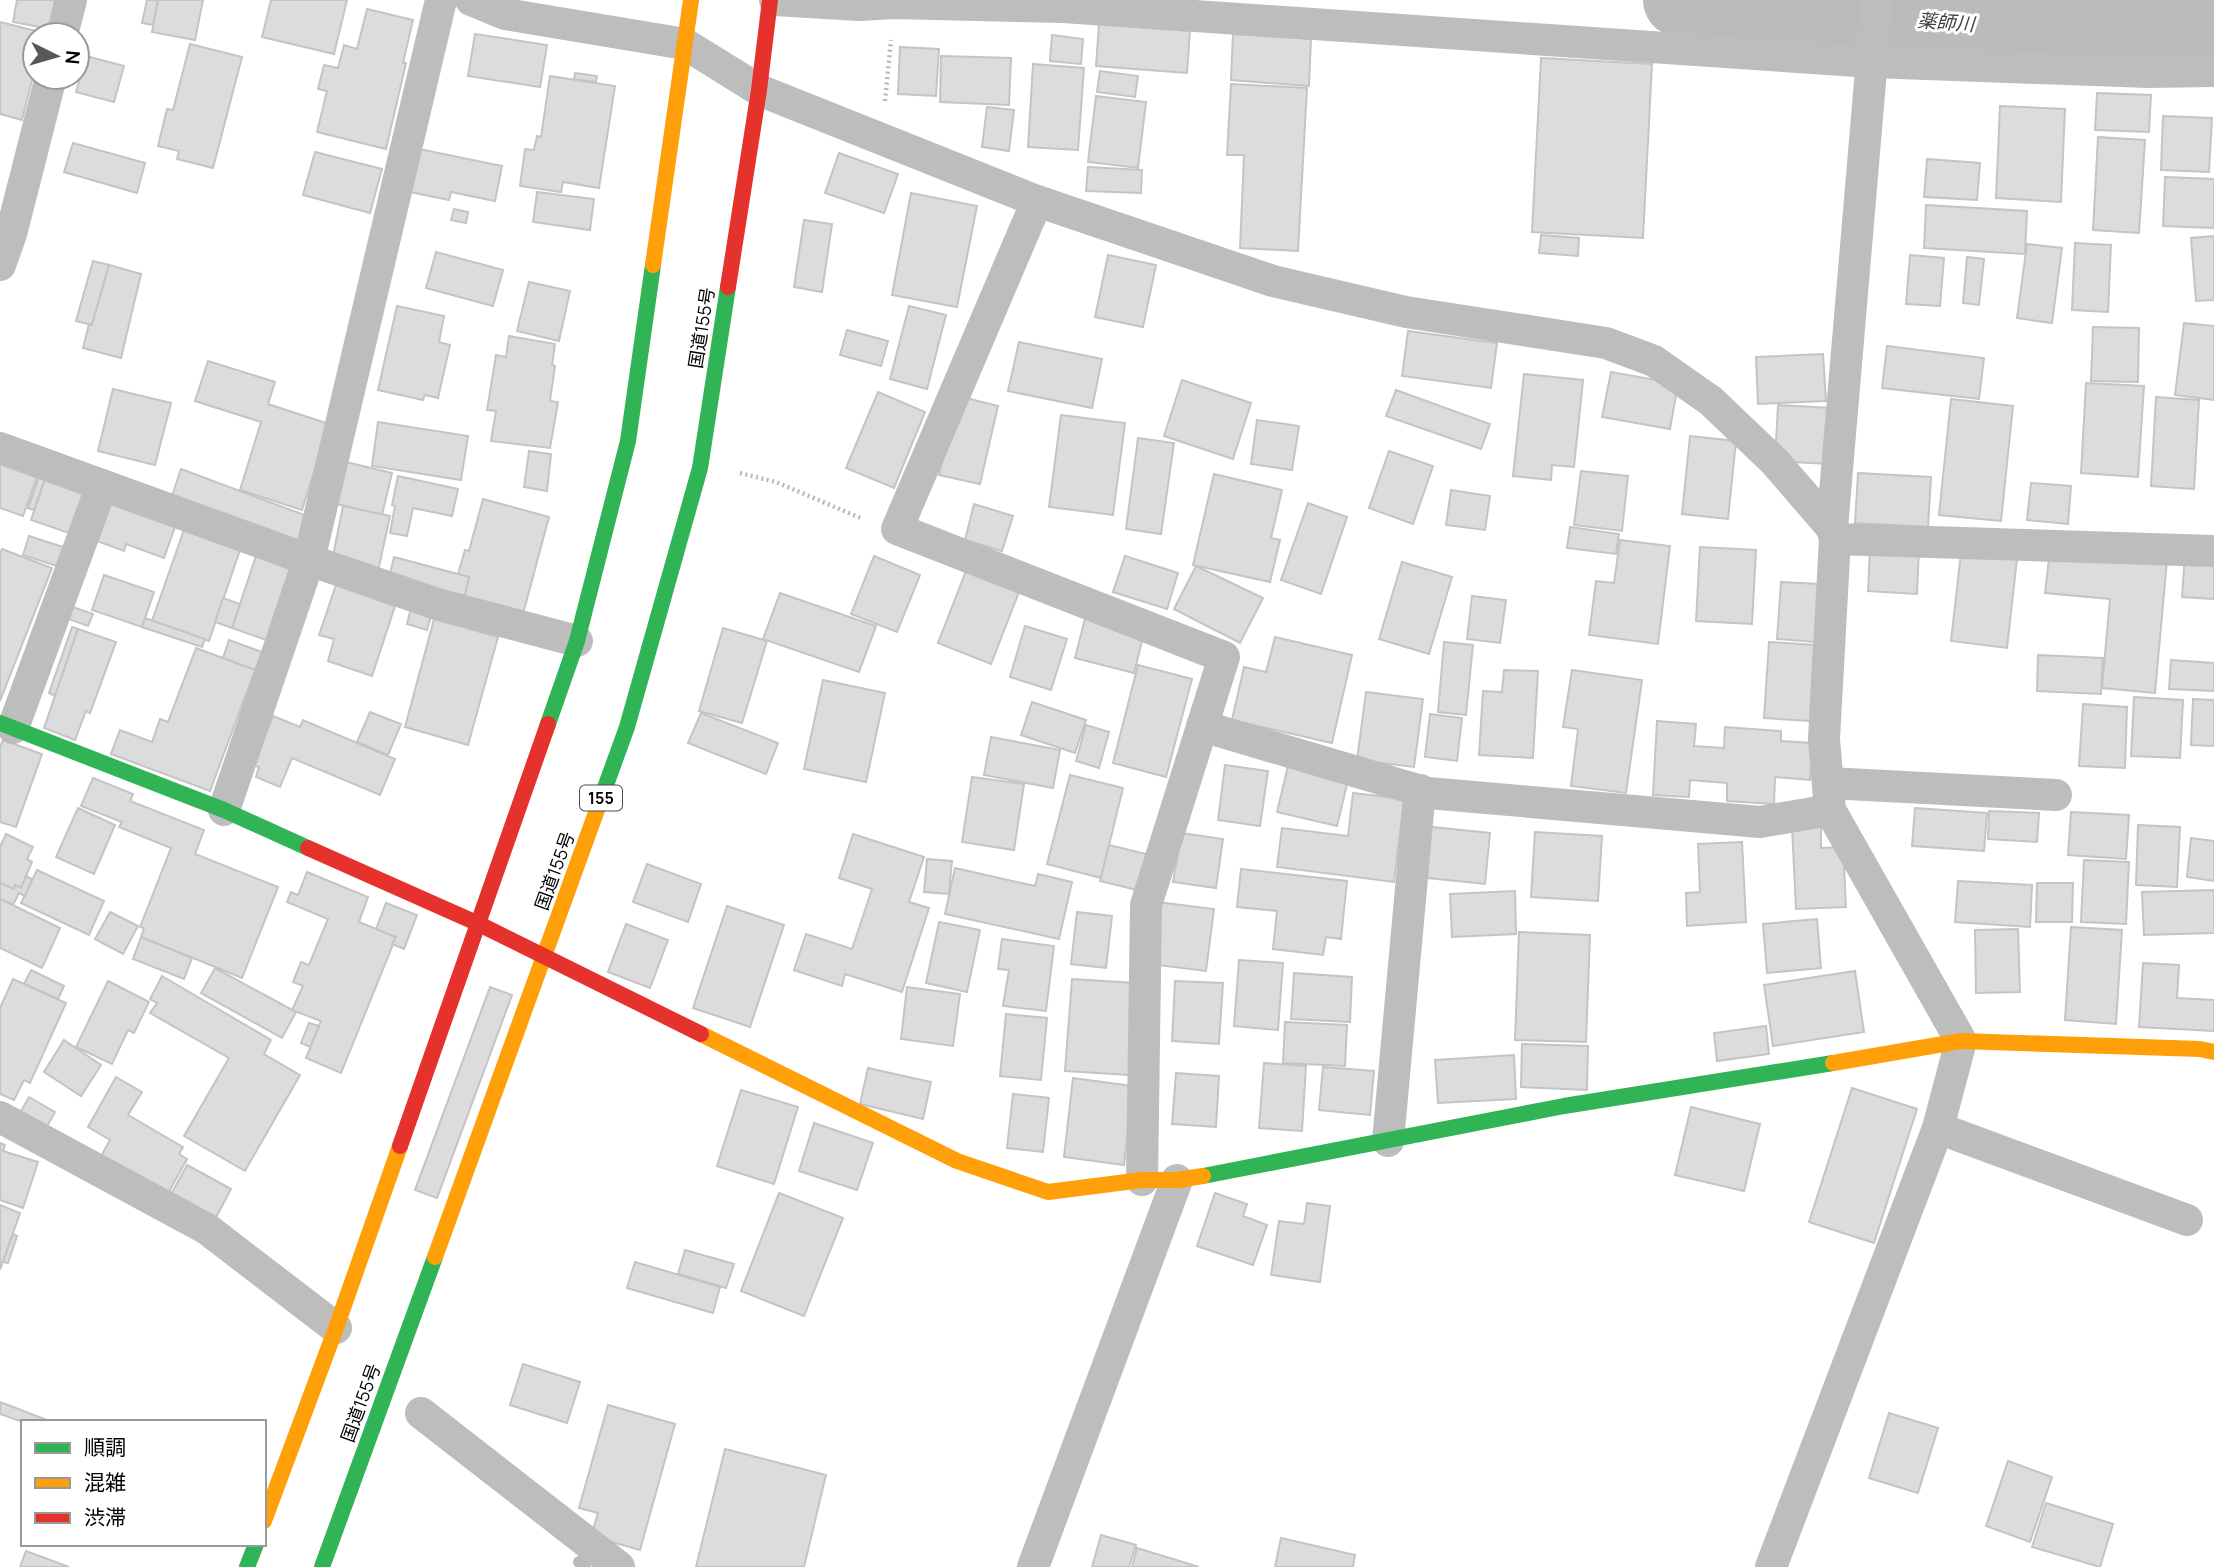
<svg xmlns="http://www.w3.org/2000/svg" width="2214" height="1567" font-family="Manrope,'Noto Sans JP',sans-serif">
	<style>
		.lines { fill: none; stroke-linecap: round; stroke-linejoin: round }
		.stream { stroke: #bbb; stroke-width: 12 }
		.river { stroke: #bbb; stroke-width: 74 }
		.building { fill: #dcdcdc; stroke: #c4c4c4; stroke-width: 2 }
		.path { stroke: #b8b8b8; stroke-width: 4.5; stroke-dasharray: 2 3.5; stroke-linecap: butt }
		.street { stroke: #bdbdbd; stroke-width: 32 }
		.fast { stroke: #30b455; stroke-width: 16 }
		.slow { stroke: #ff9f0a; stroke-width: 16 }
		.jam { stroke: #e5322d; stroke-width: 16 }
		.labels { text-anchor: middle; stroke-width: 6; stroke-linejoin: round; paint-order: stroke }
		.shield { fill: #fff; stroke: #4c4c4c; stroke-width: 2 }
		.shield-label { font-size: 16px; font-weight: bold; fill: #000 }
		.street-label { font-size: 18px; fill: #000; stroke: #fff }
		.water-label { font-size: 19px; font-style: italic; fill: #3f3f3f; stroke: #fff }
	</style>
	<rect width="100%" height="100%" fill="#fff"/>
	<g class="lines">
		<path class="stream" d="M579,1562L585,1567"/>
		<path class="river" d="M1680,0L1965,24L2214,29"/>
	</g>
	<g class="building">
		<path d="M17,0H55L50,29L13,22Z"/>
		<path d="M147,0H158L153,25L142,23Z"/>
		<path d="M158,0H203L195,40L152,32Z"/>
		<path d="M271,0H347L334,54L262,37Z"/>
		<path d="M367,9L413,20L403,63H406L386,149L317,132L327,91L318,89L324,65L338,68L344,45L357,49Z"/>
		<path d="M0,22L44,33L43,35H35V68L22,120L0,114Z"/>
		<path d="M1099,24L1190,31L1187,73L1096,66Z"/>
		<path d="M475,34L547,45L540,87L468,76Z"/>
		<path d="M1233,34L1311,39L1309,86L1231,80Z"/>
		<path d="M1052,35L1083,39L1081,64L1050,61Z"/>
		<path d="M190,44L242,57L213,168L177,159L179,151L158,146L167,109L173,110Z"/>
		<path d="M900,47L939,49L936,96L898,94Z"/>
		<path d="M86,56L124,66L114,102L76,92Z"/>
		<path d="M941,56L1011,58L1009,105L940,102Z"/>
		<path d="M1541,58L1652,64L1643,238L1532,232Z"/>
		<path d="M1033,64L1084,68L1078,150L1028,147Z"/>
		<path d="M1100,71L1138,76L1135,97L1097,92Z"/>
		<path d="M575,73L597,76L596,82L574,79Z"/>
		<path d="M550,76L615,86L599,188L563,182L561,192L520,186L525,149L534,150L537,136L541,137Z"/>
		<path d="M1231,84L1307,88L1298,251L1240,248L1244,155H1227Z"/>
		<path d="M2097,93L2151,95L2149,132L2095,130Z"/>
		<path d="M1096,96L1146,102L1138,168L1088,162Z"/>
		<path d="M2000,106L2065,109L2061,202L1996,198Z"/>
		<path d="M987,107L1014,110L1009,151L982,147Z"/>
		<path d="M2163,116L2212,118L2209,172L2161,170Z"/>
		<path d="M2098,137L2145,140L2139,233L2093,230Z"/>
		<path d="M73,143L145,163L137,193L64,172Z"/>
		<path d="M419,149L502,166L495,201L451,192L449,200L410,192Z"/>
		<path d="M315,152L382,169L370,213L303,195Z"/>
		<path d="M839,153L898,174L884,213L825,193Z"/>
		<path d="M1927,159L1980,163L1977,200L1924,197Z"/>
		<path d="M1088,167L1142,170L1141,193L1086,191Z"/>
		<path d="M2165,177L2214,179V228L2163,226Z"/>
		<path d="M537,192L594,199L590,230L533,222Z"/>
		<path d="M911,193L977,206L957,307L892,295Z"/>
		<path d="M1926,205L2027,211L2025,254L1924,248Z"/>
		<path d="M454,209L468,212L466,223L451,220Z"/>
		<path d="M804,220L832,224L822,292L794,287Z"/>
		<path d="M1541,235L1579,238L1578,256L1539,253Z"/>
		<path d="M2214,236V300L2196,301L2191,238Z"/>
		<path d="M2075,243L2111,245L2108,312L2072,310Z"/>
		<path d="M2027,244L2062,248L2052,323L2017,318Z"/>
		<path d="M436,252L503,270L493,306L426,288Z"/>
		<path d="M1108,255L1156,265L1143,327L1095,317Z"/>
		<path d="M1910,255L1944,258L1940,306L1906,304Z"/>
		<path d="M1967,257L1984,259L1979,305L1963,303Z"/>
		<path d="M93,261L109,265L92,325L76,321Z"/>
		<path d="M109,265L141,274L121,358L83,348L89,324L92,325Z"/>
		<path d="M529,282L570,291L559,341L517,331Z"/>
		<path d="M397,306L444,316L439,342L450,345L438,398L425,395L423,400L378,390Z"/>
		<path d="M909,306L946,315L927,389L890,379Z"/>
		<path d="M2184,323L2214,326V400L2175,395Z"/>
		<path d="M2093,327L2139,328L2138,382L2091,381Z"/>
		<path d="M847,330L888,341L881,366L840,355Z"/>
		<path d="M1408,331L1497,343L1491,388L1402,376Z"/>
		<path d="M509,336L555,344L552,365L555,366L550,401L558,402L550,448L491,441L496,411L487,410L496,355L506,357Z"/>
		<path d="M1019,342L1102,359L1092,408L1008,391Z"/>
		<path d="M1887,346L1984,358L1979,399L1882,388Z"/>
		<path d="M1823,354L1826,401L1758,404L1756,357Z"/>
		<path d="M208,361L275,382L268,404L329,424L302,510L240,490L261,422L195,401Z"/>
		<path d="M1611,372L1678,384L1670,429L1602,417Z"/>
		<path d="M1524,374L1583,380L1574,467L1552,465L1551,480L1513,476Z"/>
		<path d="M1182,380L1251,403L1233,459L1164,436Z"/>
		<path d="M2086,383L2144,386L2138,477L2081,473Z"/>
		<path d="M113,389L171,403L155,465L98,451Z"/>
		<path d="M1396,390L1490,424L1481,449L1386,416Z"/>
		<path d="M878,392L925,412L894,488L846,468Z"/>
		<path d="M958,396L998,406L980,484L939,475Z"/>
		<path d="M2156,397L2199,400L2194,489L2151,486Z"/>
		<path d="M1951,399L2013,406L2001,521L1939,515Z"/>
		<path d="M1778,405L1831,408L1828,464L1775,461Z"/>
		<path d="M1061,415L1125,423L1113,515L1049,507Z"/>
		<path d="M1257,420L1299,426L1292,470L1251,464Z"/>
		<path d="M378,422L468,436L461,480L372,466Z"/>
		<path d="M1690,436L1736,441L1728,519L1682,514Z"/>
		<path d="M1138,438L1174,443L1161,534L1126,529Z"/>
		<path d="M529,451L551,454L547,491L524,487Z"/>
		<path d="M1389,451L1433,466L1413,524L1369,508Z"/>
		<path d="M346,462L392,473L382,515L337,504Z"/>
		<path d="M0,464L37,477L23,516L0,508Z"/>
		<path d="M181,469L307,516L297,542L172,496Z"/>
		<path d="M1581,471L1628,476L1622,531L1574,525Z"/>
		<path d="M1858,473L1931,477L1928,527L1855,523Z"/>
		<path d="M1214,474L1282,490L1271,538L1280,540L1270,582L1193,565Z"/>
		<path d="M398,476L458,489L452,516L413,508L407,536L390,533L395,506L392,505Z"/>
		<path d="M39,477L45,479L34,510L28,508Z"/>
		<path d="M45,479L86,494L72,534L31,520Z"/>
		<path d="M2031,483L2071,486L2068,524L2027,520Z"/>
		<path d="M1451,490L1490,496L1485,530L1446,525Z"/>
		<path d="M109,497L177,521L164,558L126,544L124,551L94,540Z"/>
		<path d="M483,499L549,517L523,614L464,599L469,577L458,574L465,550L469,551Z"/>
		<path d="M1308,503L1347,517L1321,594L1281,580Z"/>
		<path d="M974,504L1013,516L1002,551L965,540Z"/>
		<path d="M343,506L390,516L378,571L332,561Z"/>
		<path d="M185,527L241,547L209,641L152,621Z"/>
		<path d="M1570,527L1619,534L1616,554L1567,548Z"/>
		<path d="M29,536L66,548L60,567L23,555Z"/>
		<path d="M1620,540L1670,546L1658,644L1589,635L1596,581L1614,583Z"/>
		<path d="M1700,547L1756,550L1752,624L1696,621Z"/>
		<path d="M1870,547L1919,549L1917,594L1868,591Z"/>
		<path d="M2,549L52,568L0,701V554Z"/>
		<path d="M258,550L292,562L266,640L232,628Z"/>
		<path d="M2050,550L2167,560L2155,693L2102,688L2110,599L2045,593Z"/>
		<path d="M1961,553L2017,559L2007,648L1951,641Z"/>
		<path d="M2185,554L2214,556V599L2182,597Z"/>
		<path d="M874,556L920,575L897,632L851,614Z"/>
		<path d="M1125,556L1178,573L1167,609L1113,592Z"/>
		<path d="M394,557L469,577L464,599L389,578Z"/>
		<path d="M1402,562L1452,577L1429,654L1379,639Z"/>
		<path d="M1196,566L1263,598L1240,643L1174,609Z"/>
		<path d="M966,571L1019,592L991,664L938,643Z"/>
		<path d="M104,575L154,592L142,627L92,610Z"/>
		<path d="M1781,582L1819,584L1815,642L1777,639Z"/>
		<path d="M336,585L395,606L372,676L328,661L334,639L319,635Z"/>
		<path d="M780,593L876,626L859,672L763,639Z"/>
		<path d="M1472,596L1506,600L1500,643L1467,639Z"/>
		<path d="M223,598L240,604L232,628L215,622Z"/>
		<path d="M70,606L93,614L88,626L66,618Z"/>
		<path d="M411,608L432,613L427,630L407,624Z"/>
		<path d="M1086,615L1145,629L1134,673L1075,658Z"/>
		<path d="M145,618L205,639L202,647L142,627Z"/>
		<path d="M434,619L498,637L468,745L405,727Z"/>
		<path d="M1025,626L1067,639L1051,690L1010,677Z"/>
		<path d="M72,627L78,629L55,696L49,693Z"/>
		<path d="M723,628L767,641L742,723L699,711Z"/>
		<path d="M78,629L116,642L90,713L86,711L75,740L44,728Z"/>
		<path d="M1275,637L1352,655L1332,743L1232,720L1244,667L1266,672Z"/>
		<path d="M229,640L262,652L255,670L223,658Z"/>
		<path d="M1444,642L1473,645L1466,715L1438,712Z"/>
		<path d="M1769,642L1814,645L1810,721L1764,718Z"/>
		<path d="M196,648L255,670L210,791L111,754L120,730L152,742L160,719L168,722Z"/>
		<path d="M2038,655L2103,658L2101,694L2037,691Z"/>
		<path d="M2171,660L2214,663V691L2169,689Z"/>
		<path d="M1138,665L1192,679L1166,777L1113,763Z"/>
		<path d="M1504,670L1538,671L1533,758L1479,755L1483,691L1502,692Z"/>
		<path d="M1572,670L1642,680L1626,793L1571,786L1578,729L1563,727Z"/>
		<path d="M823,680L885,693L866,782L804,769Z"/>
		<path d="M1366,692L1423,699L1414,767L1357,760Z"/>
		<path d="M2134,697L2183,700L2180,758L2131,756Z"/>
		<path d="M2193,699L2214,700V746L2191,745Z"/>
		<path d="M1032,702L1086,720L1075,753L1021,735Z"/>
		<path d="M2083,704L2127,707L2125,768L2079,766Z"/>
		<path d="M370,712L401,724L388,755L357,742Z"/>
		<path d="M701,713L778,743L766,774L688,743Z"/>
		<path d="M1430,714L1462,718L1457,761L1425,757Z"/>
		<path d="M273,716L300,727L303,720L395,759L380,795L292,758L280,787L256,777L259,767L252,765Z"/>
		<path d="M1657,721L1696,724L1694,746L1724,748L1725,727L1781,731V741L1812,743L1810,780L1775,777L1774,804L1727,801V783L1690,780L1689,797L1653,795Z"/>
		<path d="M1086,725L1109,732L1099,768L1076,761Z"/>
		<path d="M991,737L1060,750L1053,788L984,775Z"/>
		<path d="M3,740L42,754L16,827L0,822V747Z"/>
		<path d="M1225,765L1268,771L1260,826L1218,820Z"/>
		<path d="M1288,766L1348,780L1337,826L1277,812Z"/>
		<path d="M1070,775L1123,788L1101,878L1047,864Z"/>
		<path d="M972,777L1024,784L1014,850L962,842Z"/>
		<path d="M93,778L133,794L130,801L204,830L195,854L278,887L242,978L141,937L144,928L140,927L171,848L119,827L122,822L81,806Z"/>
		<path d="M1353,793L1404,799L1394,882L1277,867L1282,828L1348,836Z"/>
		<path d="M78,808L115,825L94,874L56,857Z"/>
		<path d="M1915,808L1987,813L1984,851L1912,846Z"/>
		<path d="M1989,811L2039,813L2037,842L1988,839Z"/>
		<path d="M2071,812L2129,815L2126,859L2068,855Z"/>
		<path d="M1821,825V848L1843,847L1846,907L1796,909L1792,827Z"/>
		<path d="M2138,825L2180,827L2177,887L2136,885Z"/>
		<path d="M1423,826L1490,833L1485,884L1418,877Z"/>
		<path d="M1535,832L1602,836L1598,901L1531,897Z"/>
		<path d="M1181,833L1223,839L1216,888L1173,882Z"/>
		<path d="M6,834L33,847L27,859L32,862L21,888L15,885L14,889L0,883V847Z"/>
		<path d="M853,834L924,857L909,902L929,908L902,992L845,974L842,986L794,970L806,934L852,949L872,889L839,878Z"/>
		<path d="M2191,838L2214,841V881L2187,877Z"/>
		<path d="M1742,842L1746,922L1687,926L1686,893L1700,892L1698,844Z"/>
		<path d="M1109,845L1150,855L1141,891L1100,881Z"/>
		<path d="M927,859L952,861L949,894L924,892Z"/>
		<path d="M2084,860L2129,862L2126,924L2081,922Z"/>
		<path d="M647,864L701,884L688,922L633,902Z"/>
		<path d="M955,868L1035,886L1038,874L1072,882L1059,939L945,914Z"/>
		<path d="M1241,869L1347,881L1341,939L1326,937L1323,955L1273,949L1277,911L1237,907Z"/>
		<path d="M37,870L104,901L89,935L21,903Z"/>
		<path d="M307,872L368,897L359,922L396,937L341,1073L306,1058L321,1021L292,1010L303,986L293,982L301,962L309,965L328,919L287,902L291,892L298,895Z"/>
		<path d="M26,876L32,879L25,896L19,893L13,905L0,899V883L14,889L15,885L21,888Z"/>
		<path d="M1958,881L2032,885L2030,927L1955,922Z"/>
		<path d="M2037,883H2073L2072,922H2036Z"/>
		<path d="M2214,890V933L2144,935L2142,892Z"/>
		<path d="M1515,891L1516,934L1452,937L1450,894Z"/>
		<path d="M0,899L60,928L42,968L0,948Z"/>
		<path d="M1157,902L1214,909L1206,971L1149,964Z"/>
		<path d="M386,903L417,915L404,949L392,944L396,937L376,929Z"/>
		<path d="M727,906L784,925L750,1027L693,1008Z"/>
		<path d="M110,912L138,926L123,954L95,939Z"/>
		<path d="M1077,912L1112,916L1106,968L1071,964Z"/>
		<path d="M1817,919L1821,968L1767,973L1763,924Z"/>
		<path d="M939,922L980,930L967,992L926,983Z"/>
		<path d="M626,924L668,940L650,988L608,972Z"/>
		<path d="M2071,927L2122,930L2116,1024L2065,1020Z"/>
		<path d="M2018,929L2020,992L1976,993L1975,930Z"/>
		<path d="M1519,932L1590,935L1586,1042L1515,1040Z"/>
		<path d="M141,937L192,958L184,979L133,959Z"/>
		<path d="M1002,939L1054,946L1046,1011L1003,1006L1009,970L998,969Z"/>
		<path d="M1239,960L1283,963L1278,1030L1234,1026Z"/>
		<path d="M2143,963L2179,965L2177,998L2214,1000V1031L2139,1027Z"/>
		<path d="M215,968L296,1012L282,1038L201,993Z"/>
		<path d="M31,970L64,986L58,999L24,984Z"/>
		<path d="M1855,971L1864,1032L1773,1046L1764,985Z"/>
		<path d="M1294,973L1352,977L1350,1022L1291,1019Z"/>
		<path d="M162,976L271,1040L264,1054L300,1075L245,1171L184,1136L229,1058L150,1013L157,1003L150,999Z"/>
		<path d="M13,979L66,1003L30,1083L24,1080L14,1100L0,1094V1008Z"/>
		<path d="M1072,979L1135,983L1129,1075L1065,1071Z"/>
		<path d="M108,981L149,1002L134,1033L128,1030L112,1064L76,1047Z"/>
		<path d="M1175,981L1223,983L1219,1044L1172,1041Z"/>
		<path d="M490,987L512,995L437,1198L415,1190Z"/>
		<path d="M907,987L960,994L953,1046L901,1039Z"/>
		<path d="M1006,1014L1047,1018L1041,1080L1000,1076Z"/>
		<path d="M1285,1022L1347,1025L1345,1066L1283,1063Z"/>
		<path d="M309,1023L319,1026L310,1047L301,1043Z"/>
		<path d="M1766,1026L1769,1054L1717,1061L1714,1033Z"/>
		<path d="M64,1040L101,1065L81,1096L44,1072Z"/>
		<path d="M1522,1044L1588,1046L1587,1090L1521,1087Z"/>
		<path d="M1514,1055L1516,1099L1438,1103L1435,1060Z"/>
		<path d="M1264,1063L1306,1066L1302,1131L1259,1128Z"/>
		<path d="M1323,1067L1374,1071L1370,1115L1319,1110Z"/>
		<path d="M868,1068L931,1082L923,1119L860,1104Z"/>
		<path d="M1176,1073L1219,1076L1216,1127L1172,1124Z"/>
		<path d="M116,1077L142,1092L128,1115L183,1147L179,1154L187,1159L166,1197L100,1158L110,1140L88,1127Z"/>
		<path d="M1073,1078L1133,1086L1124,1165L1064,1157Z"/>
		<path d="M1852,1088L1917,1109L1874,1243L1809,1222Z"/>
		<path d="M741,1090L798,1107L774,1184L717,1166Z"/>
		<path d="M1013,1094L1049,1098L1043,1152L1007,1148Z"/>
		<path d="M29,1097L55,1112L46,1128L20,1113Z"/>
		<path d="M1691,1107L1760,1124L1744,1191L1675,1175Z"/>
		<path d="M814,1123L873,1143L857,1190L799,1171Z"/>
		<path d="M0,1143L5,1145L3,1151L38,1162L23,1208L0,1200Z"/>
		<path d="M187,1165L231,1189L213,1223L169,1198Z"/>
		<path d="M779,1193L843,1218L804,1316L741,1291Z"/>
		<path d="M1215,1193L1247,1204L1243,1216L1267,1225L1253,1265L1197,1246Z"/>
		<path d="M1307,1203L1330,1206L1320,1282L1271,1275L1279,1221L1304,1224Z"/>
		<path d="M0,1205L20,1213L0,1270Z"/>
		<path d="M13,1234L17,1236L8,1263L3,1262Z"/>
		<path d="M685,1250L734,1264L726,1288L678,1274Z"/>
		<path d="M635,1262L720,1287L713,1313L627,1288Z"/>
		<path d="M523,1364L580,1382L567,1423L510,1405Z"/>
		<path d="M0,1402L52,1422H23L0,1414Z"/>
		<path d="M608,1405L675,1424L640,1550L591,1536L598,1513L579,1508Z"/>
		<path d="M1889,1413L1938,1428L1918,1493L1869,1478Z"/>
		<path d="M725,1449L826,1475L804,1567H696Z"/>
		<path d="M2008,1461L2052,1477L2030,1542L1986,1526Z"/>
		<path d="M2046,1503L2113,1524L2100,1567L2032,1547Z"/>
		<path d="M1101,1535L1136,1545L1129,1567H1092Z"/>
		<path d="M1281,1538L1355,1555L1353,1567H1275Z"/>
		<path d="M1137,1548L1199,1567H1132Z"/>
		<path d="M26,1551L69,1567H20Z"/>
	</g>
	<g class="lines">
		<g class="path">
			<path d="M885,101L891,40"/>
			<path d="M740,473L776,482L863,519"/>
		</g>
		<g class="street">
			<path d="M471,0L505,14L685,44L759,90L1037,201L1273,281L1406,312L1606,343L1654,361L1711,401L1775,462L1832,528"/>
			<path d="M775,0L859,5L895,3L1063,7L1872,62L2148,72L2214,71"/>
			<path d="M62,35L71,0"/>
			<path d="M1037,201L897,529L1224,657L1146,905L1142,1180"/>
			<path d="M0,265L11,234L51,77"/>
			<path d="M0,448L309,560L437,604L577,641"/>
			<path d="M1835,539L2214,551"/>
			<path d="M1202,726L1428,793L1760,822L1830,810"/>
			<path d="M13,728L102,485"/>
			<path d="M1828,783L2056,795"/>
			<path d="M224,810L309,560L441,0"/>
			<path d="M0,1117L207,1229L336,1328"/>
			<path d="M1938,1128L2187,1220"/>
			<path d="M1388,1141L1420,790"/>
			<path d="M421,1413L619,1567"/>
			<path d="M1033,1567L1177,1180"/>
			<path d="M1771,1567L1938,1128L1961,1041L1830,810L1824,739L1835,539L1832,528L1877,0"/>
		</g>
		<g class="fast">
			<path d="M0,723L224,810L308,848"/>
			<path d="M548,724L577,641L628,441L653,265"/>
			<path d="M602,796L627,727L700,468L728,287"/>
			<path d="M1203,1176L1564,1106L1833,1063"/>
			<path d="M247,1567L256,1544"/>
			<path d="M322,1567L435,1257"/>
		</g>
		<g class="slow">
			<path d="M653,265L691,0"/>
			<path d="M701,1034L957,1161L1048,1192L1142,1180H1177L1203,1176"/>
			<path d="M1833,1063L1961,1041L2200,1049L2214,1052"/>
			<path d="M435,1257L602,796"/>
			<path d="M264,1521L336,1328L400,1146"/>
		</g>
		<g class="jam">
			<path d="M728,287L759,90L770,0"/>
			<path d="M308,848L479,924L701,1034"/>
			<path d="M400,1146L548,724"/>
		</g>
	</g>
	<g class="labels">
		<rect class="shield" x="580" y="785.5" width="42" height="25" rx="5"/>
		<g class="shield-label">
			<text x="601" y="804">155</text>
		</g>
		<g class="street-label">
			<text transform="translate(702 328) rotate(-81)" y="6">国道155号</text>
			<text transform="translate(555 871) rotate(-70)" y="6">国道155号</text>
			<text transform="translate(361 1403) rotate(-70)" y="6">国道155号</text>
		</g>
		<g class="water-label">
			<text transform="translate(1946 22) rotate(4)" y="7">薬師川</text>
		</g>
	</g>
	<rect x="21" y="1420" width="245" height="126" fill="#ffffff" stroke="#999999" stroke-width="2"/>
	<rect x="35" y="1443" width="35" height="10" fill="#30b455" stroke="#999999" stroke-width="2"/>
	<text x="84" y="1455" font-size="21" fill="#000000">順調</text>
	<rect x="35" y="1478" width="35" height="10" fill="#ff9f0a" stroke="#999999" stroke-width="2"/>
	<text x="84" y="1490" font-size="21" fill="#000000">混雑</text>
	<rect x="35" y="1513" width="35" height="10" fill="#e5322d" stroke="#999999" stroke-width="2"/>
	<text x="84" y="1525" font-size="21" fill="#000000">渋滞</text>
	<g transform="translate(56 56) rotate(95)"><circle r="33" fill="#ffffff" stroke="#999999" stroke-width="2"/>
	<path d="M0-5L12 26L0 18L-12 26Z" fill="#595959"/>
	<text y="-10" font-size="19" font-weight="bold" text-anchor="middle" fill="#000000">N</text>
	</g>
</svg>
